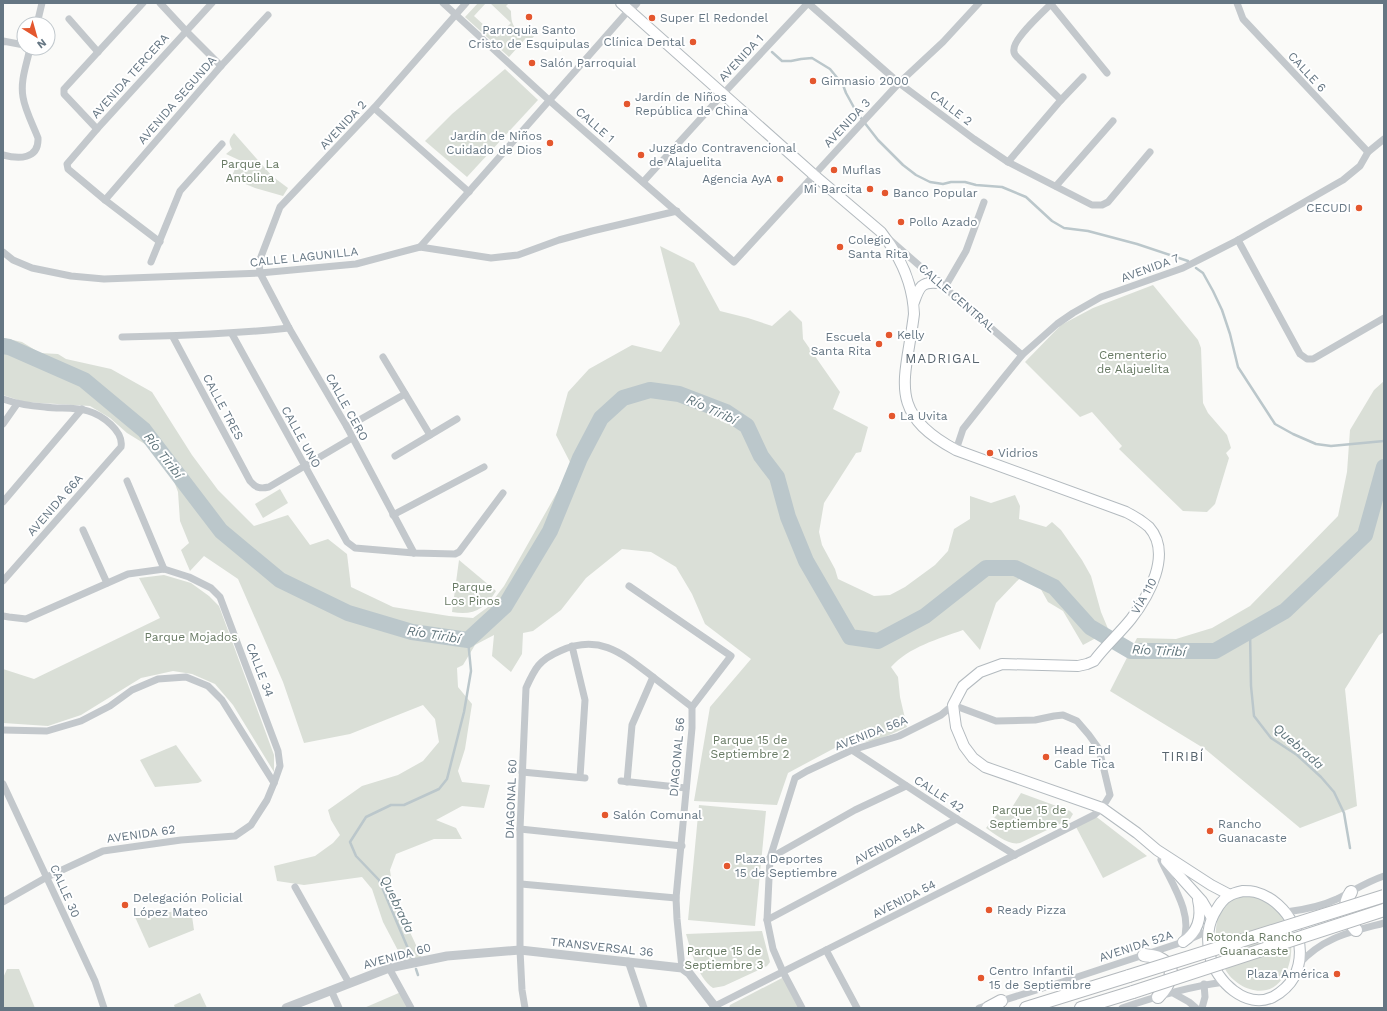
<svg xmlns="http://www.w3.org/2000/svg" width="1387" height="1011" font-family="'Work Sans',sans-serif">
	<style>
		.green { fill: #dadfd7 }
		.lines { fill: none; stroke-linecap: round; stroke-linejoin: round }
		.stream { stroke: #bbc7cb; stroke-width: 2.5 }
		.river { stroke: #bbc7cb; stroke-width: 16 }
		.secondary-casing { stroke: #b3babf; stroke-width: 12 }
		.trunk-casing { stroke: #b4b9bd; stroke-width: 14 }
		.minor { stroke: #c3c8cc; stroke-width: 7 }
		.tertiary { stroke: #c3c8cc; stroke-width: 9 }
		.secondary { stroke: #fff; stroke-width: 10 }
		.trunk { stroke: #fff; stroke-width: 12 }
		.trunk-bridge-casing { stroke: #b4b9bd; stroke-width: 14; stroke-linecap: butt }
		.trunk-bridge { stroke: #fff; stroke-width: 12 }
		.poi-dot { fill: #e4572e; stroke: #fff; stroke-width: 1.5 }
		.labels { text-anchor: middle; stroke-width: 4; stroke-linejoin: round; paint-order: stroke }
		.poi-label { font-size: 12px; fill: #657683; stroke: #fff; text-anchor: start }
		.street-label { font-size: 12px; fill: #657683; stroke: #fff }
		.park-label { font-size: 12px; fill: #687a64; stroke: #fff }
		.neighbourhood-label { font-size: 13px; letter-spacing: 1px; fill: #57646e; stroke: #fff }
		.water-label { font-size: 13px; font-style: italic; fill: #60757c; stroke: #fff }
	</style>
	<rect width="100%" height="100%" fill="#fafaf8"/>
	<g class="green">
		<path d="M478,3H486L474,16L497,37L511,23L490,3H509L506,6L511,11C511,25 514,33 530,30L535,35L530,41L526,38L509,57L465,17Z"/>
		<path d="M505,69L538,100L467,177L425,141L452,114Z"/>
		<path d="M234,133L272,176L288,188L283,196L255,188L231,178L239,160L226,154L232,149C228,142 229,139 234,133Z"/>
		<path d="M660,246L694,263L720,311L748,318L772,326L790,310L802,322L803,339L840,392L833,409L868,427L861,452L856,453L824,503L819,532L822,545L835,569L838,579L874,596L890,595L905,587L935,565L948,551L954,529L970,519V496L991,503L1015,495L1020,506L1019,519L1046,527L1052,522L1061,530L1082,560L1091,576L1101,612L1109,631L1083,645L1063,611L1048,602L1038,584L1021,577L996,603L980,650L963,630C938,639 909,647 891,667L898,677L900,697L907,727L876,741L844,743L788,773L777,805L694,801L710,707L751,659L705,624L692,594L676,567L651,552L622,549L586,578L561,610L533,631L523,633L522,654L511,672L492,656L494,635L475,645L463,665L457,668L458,687L472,704L465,749L458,771L462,782L490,785L484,808L462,806L436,820L456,828L462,839H434L396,854L390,870L394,898L423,960L404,962L383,922L372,889L362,877L304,885L277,881L274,866L315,856L333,843L340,835L331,820L328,810L362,786L398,775L423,761L439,742L435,719L423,705L350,734L304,743L283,682L238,579L204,556L190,571L181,550L189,543L180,521L178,492L171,473L153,449L127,433L110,418L90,406L24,402L3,395V338L22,342L40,353L58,354L66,359L111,369L152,392L192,455L218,490L254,526L288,515L310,545L328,539L347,554L351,587L393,607L449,616L473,618L488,607L504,586L572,466L556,435L568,392L589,369L632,345L661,352L680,324Z"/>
		<path d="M1153,285L1198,340L1201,348L1203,403L1208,413L1227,435L1231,448L1226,453L1229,458L1215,504L1207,512L1183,511L1119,449L1122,446L1092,412L1080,417L1025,362L1061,325L1093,308Z"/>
		<path d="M1384,381V632L1379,635L1345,689L1357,806L1300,828L1205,749L1110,691L1137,638L1176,639L1212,628L1250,606L1338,516L1347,472L1350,430L1374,390Z"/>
		<path d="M280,489L288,503L263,518L255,504Z"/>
		<path d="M459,560L496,591C485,609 473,616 452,612Z"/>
		<path d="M164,575L191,583L209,596L219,606L274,755V772L233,705L215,684L192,674L173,671L141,678L81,715L48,726L3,723V669L34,679L160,618L139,578Z"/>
		<path d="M176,745L202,781L198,783L155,787L140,760Z"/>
		<path d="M1021,793L1070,811L1073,814L1070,819L1020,843C1009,846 995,834 986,828L999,812L1011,809Z"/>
		<path d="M699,805L766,811L755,926L688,920Z"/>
		<path d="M1094,815L1147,856L1103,878L1075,825Z"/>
		<path d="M1250,895C1254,896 1259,896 1262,897C1291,911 1300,954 1282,979C1267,1001 1236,989 1225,969C1213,948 1209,906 1238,897C1241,896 1246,896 1250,895Z"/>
		<path d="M191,909L194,930L149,948L135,917Z"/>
		<path d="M762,931L770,962L767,966L724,986L713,988C698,978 691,951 686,934Z"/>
		<path d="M7,969H19L35,1008H3V978Z"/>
		<path d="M784,977L800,1008H729L730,1005Z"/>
		<path d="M401,992L411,1008H364Z"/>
		<path d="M200,993L207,1008H175L174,1005Z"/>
	</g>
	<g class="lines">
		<g class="stream">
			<path d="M772,52L782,61H791L801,59L812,58L830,69L843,85L846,93L857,113L878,140L903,165L916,175L930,182L943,184L951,182H965L976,185L1002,187L1026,197L1052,221L1064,228L1088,231L1137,244L1188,261"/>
			<path d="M1196,268L1203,273L1213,291L1222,310L1230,334L1238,367L1275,424L1293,434L1316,444L1331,446L1384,441"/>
			<path d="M1250,631L1251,686L1254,716L1271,738L1297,755L1321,777L1334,792L1344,813L1350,848"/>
			<path d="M412,958L379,880L356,856L350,842L366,817L391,805H404L439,789L447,779L464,712L471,671L468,640"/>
			<path d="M416,969L418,975"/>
		</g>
		<path class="river" d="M3,346L9,347L84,380L144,430L221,531L280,580L348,613L412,632L468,640L505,606L550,531L580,458L601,418L623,398L650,390L679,394L726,412L747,426L761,456L777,477L788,517L806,561L850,637L878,641L925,616L986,568H1015L1054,587L1090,627L1131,651H1215L1285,611L1365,535L1384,467"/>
		<defs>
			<g id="secondary">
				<path d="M621,3L814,175L881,232C900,256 913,283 914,314C906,380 885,412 956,450L1126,512C1134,516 1142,521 1149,527C1173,554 1148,597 1131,619C1119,634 1105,646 1094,661L1087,664L1078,666L1002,664L980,672L963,686L953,705L956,727L964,746L973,758L985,767L1102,808L1137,833L1157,850L1211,885L1230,895"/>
				<path d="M914,302C919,288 921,281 938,283"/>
				<path d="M1166,861L1202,901L1212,918"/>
				<path d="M1243,891C1247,891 1251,891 1255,892C1289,901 1311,944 1294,977C1289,986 1282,992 1273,997C1246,1010 1216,981 1210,956C1207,942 1207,927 1214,914C1218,907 1221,900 1229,896C1233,893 1238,892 1243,891Z"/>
				<path d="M1183,942C1198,932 1202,917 1198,900"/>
			</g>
			<g id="trunk">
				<path d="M1351,892C1342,906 1345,918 1356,930"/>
				<path d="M1144,955C1149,956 1155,956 1159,958C1180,968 1169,985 1158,997"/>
				<path d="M988,1008L1001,1001"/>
				<path d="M1026,1008L1129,976"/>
				<path d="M1081,1008L1133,992"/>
			</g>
		</defs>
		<use href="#secondary" class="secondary-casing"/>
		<use href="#trunk" class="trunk-casing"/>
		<g class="minor">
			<path d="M160,3L186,31L221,66"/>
			<path d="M443,3L550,101L734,262L860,125L899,83L943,42L979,3"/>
			<path d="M808,3L899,83L974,139L1008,162L1092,205H1102L1108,202L1150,152"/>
			<path d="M1050,3L1107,73"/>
			<path d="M1052,3C1044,11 1014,38 1014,49C1013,53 1015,55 1017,57L1061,100"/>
			<path d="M1237,3L1243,19L1368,152"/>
			<path d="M69,19L98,52"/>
			<path d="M37,24L42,3"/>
			<path d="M3,42V41L24,45"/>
			<path d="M374,108L469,192"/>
			<path d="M97,129L64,94V89L143,3"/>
			<path d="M3,155C18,159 39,160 38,138C33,125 25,110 23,97C20,80 27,64 30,48"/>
			<path d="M1008,162L1061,100L1083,77"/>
			<path d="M643,182L723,94L808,3"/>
			<path d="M1056,186L1113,121"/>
			<path d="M105,200L221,66L268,15"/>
			<path d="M890,240L1022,355"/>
			<path d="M1238,240L1300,354L1307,359H1313L1384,318"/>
			<path d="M160,242L105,200L68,169L67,164L97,129L212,3"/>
			<path d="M420,247L629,10"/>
			<path d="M3,252L13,260L32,268L71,276L104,279L260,273L356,264L420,247L491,258L518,255L559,240L592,231L677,211"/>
			<path d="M151,262L180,191L222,144"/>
			<path d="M945,287L966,251L984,202"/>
			<path d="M232,334L347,542L355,548L414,553L455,554L459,552L503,493"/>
			<path d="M122,337C178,336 233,334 289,328"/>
			<path d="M173,337L250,481C256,488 260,489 269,487L352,438"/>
			<path d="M383,357L430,435"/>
			<path d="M3,399C17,404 31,406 45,407C59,409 75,407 88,411C102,415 124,431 121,447L3,581"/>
			<path d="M3,424L17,404"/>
			<path d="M347,427L405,394"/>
			<path d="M956,450L963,429L1001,381L1022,355L1057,324L1073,313L1101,297L1183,268L1238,240L1343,180L1360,166L1368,152L1384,139"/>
			<path d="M395,456L457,419"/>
			<path d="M127,481L164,569"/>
			<path d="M3,502L82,409"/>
			<path d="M393,515L484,467"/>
			<path d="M83,530L107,583"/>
			<path d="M414,553L347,427L289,328L260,273L259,262L280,207L374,108L466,3"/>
			<path d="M629,586L731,656L692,707V728L676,898L677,919L682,968"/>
			<path d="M3,616L9,617L26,619L128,574L164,569L189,577L211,588L220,597L278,751L280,766L274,783L267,800L251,825L235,836L181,840L103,851L47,877L3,902"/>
			<path d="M572,646L585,700L580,777"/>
			<path d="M3,730L47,731L81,721L110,706L132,690L158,679L186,677L208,686L222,700L274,783"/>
			<path d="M852,750L957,819L1015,855"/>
			<path d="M522,772L585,778"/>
			<path d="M621,781L686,788"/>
			<path d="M627,782L632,725L653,677"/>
			<path d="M3,784L95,981L104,1008"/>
			<path d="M520,829L682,846"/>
			<path d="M770,858L855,810L906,786"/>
			<path d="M1161,860C1172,884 1194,915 1183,942"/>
			<path d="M521,884L676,898"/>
			<path d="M295,887L349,983"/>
			<path d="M1286,912C1303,910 1320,907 1337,899C1353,891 1366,882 1384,876"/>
			<path d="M767,920L957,819"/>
			<path d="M826,950L857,1008"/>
			<path d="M628,961L644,1008"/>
			<path d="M1299,964C1323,937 1351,932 1384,923"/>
			<path d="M389,968L411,1008"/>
			<path d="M331,990L339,1008"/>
			<path d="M1173,993L1189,1002L1196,1008"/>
			<path d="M715,1006L826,950L1094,815L1102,808L1110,795L1099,749L1089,735L1077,721L1063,715L1054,716L1035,720L996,721L953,705L941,715L899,736L852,750L807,771L795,778L770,858L767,920L773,949L783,972L802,1008"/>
			<path d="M525,1008L522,990L520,950V829L526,688C535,668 539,660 560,651C600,633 623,654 653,677C666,687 679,697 692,707"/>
			<path d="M979,1008L1062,982L1183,942L1208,931"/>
			<path d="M1122,1008C1155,997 1190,986 1225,982"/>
			<path d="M1202,1008L1205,997L1204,984"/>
		</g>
		<g class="tertiary">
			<path d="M629,10L636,3"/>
			<path d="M286,1008L389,968L447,956L520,950L682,968L689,973L716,1008"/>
		</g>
		<use href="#secondary" class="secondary"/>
		<use href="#trunk" class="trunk"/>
		<defs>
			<g id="trunk-bridge">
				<path d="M1129,976L1384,896"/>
				<path d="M1133,992L1384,910"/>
			</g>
		</defs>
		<use href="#trunk-bridge" class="trunk-bridge-casing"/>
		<use href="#trunk-bridge" class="trunk-bridge"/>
	</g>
	<g class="poi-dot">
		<circle cx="529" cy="17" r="4"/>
		<circle cx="652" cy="18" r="4"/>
		<circle cx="693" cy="42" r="4"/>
		<circle cx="532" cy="63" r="4"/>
		<circle cx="813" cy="81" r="4"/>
		<circle cx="627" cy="104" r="4"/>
		<circle cx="550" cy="143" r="4"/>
		<circle cx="641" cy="155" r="4"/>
		<circle cx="834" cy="170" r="4"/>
		<circle cx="780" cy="179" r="4"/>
		<circle cx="870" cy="189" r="4"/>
		<circle cx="885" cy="193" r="4"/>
		<circle cx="1359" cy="208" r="4"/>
		<circle cx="901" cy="222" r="4"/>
		<circle cx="840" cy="247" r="4"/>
		<circle cx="889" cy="335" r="4"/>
		<circle cx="879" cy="344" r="4"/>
		<circle cx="892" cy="416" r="4"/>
		<circle cx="990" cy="453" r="4"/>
		<circle cx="1046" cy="757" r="4"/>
		<circle cx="605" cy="815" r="4"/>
		<circle cx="1210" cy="831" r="4"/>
		<circle cx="727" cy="866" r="4"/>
		<circle cx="125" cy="905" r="4"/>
		<circle cx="989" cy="910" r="4"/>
		<circle cx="1337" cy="974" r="4"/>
		<circle cx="981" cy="978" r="4"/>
	</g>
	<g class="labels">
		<g class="poi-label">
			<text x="660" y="22">Super El Redondel</text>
			<text x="529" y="34" text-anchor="middle">Parroquia Santo<tspan x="529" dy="14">Cristo de Esquipulas</tspan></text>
			<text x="685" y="46" text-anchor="end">Clínica Dental</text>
			<text x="540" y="67">Salón Parroquial</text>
			<text x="821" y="85">Gimnasio 2000</text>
			<text x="635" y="101">Jardín de Niños<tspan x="635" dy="14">República de China</tspan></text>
			<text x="542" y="140" text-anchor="end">Jardín de Niños<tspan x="542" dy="14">Cuidado de Dios</tspan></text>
			<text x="649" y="152">Juzgado Contravencional<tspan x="649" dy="14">de Alajuelita</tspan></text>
			<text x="842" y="174">Muflas</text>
			<text x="772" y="183" text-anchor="end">Agencia AyA</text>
			<text x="862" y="193" text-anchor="end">Mi Barcita</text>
			<text x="893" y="197">Banco Popular</text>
			<text x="1351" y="212" text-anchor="end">CECUDI</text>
			<text x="909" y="226">Pollo Azado</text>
			<text x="848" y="244">Colegio<tspan x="848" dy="14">Santa Rita</tspan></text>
			<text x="897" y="339">Kelly</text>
			<text x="871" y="341" text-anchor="end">Escuela<tspan x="871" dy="14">Santa Rita</tspan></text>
			<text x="900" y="420">La Uvita</text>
			<text x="998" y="457">Vidrios</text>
			<text x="1054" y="754">Head End<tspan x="1054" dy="14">Cable Tica</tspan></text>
			<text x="613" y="819">Salón Comunal</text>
			<text x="1218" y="828">Rancho<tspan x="1218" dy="14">Guanacaste</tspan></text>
			<text x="735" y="863">Plaza Deportes<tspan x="735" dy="14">15 de Septiembre</tspan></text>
			<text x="133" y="902">Delegación Policial<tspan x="133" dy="14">López Mateo</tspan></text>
			<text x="997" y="914">Ready Pizza</text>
			<text x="989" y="975">Centro Infantil<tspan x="989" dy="14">15 de Septiembre</tspan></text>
			<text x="1329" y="978" text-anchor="end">Plaza América</text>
		</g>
		<g class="street-label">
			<text transform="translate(741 58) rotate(-47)" y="4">AVENIDA 1</text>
			<text transform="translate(1307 72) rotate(47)" y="4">CALLE 6</text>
			<text transform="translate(130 76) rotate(-48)" y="4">AVENIDA TERCERA</text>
			<text transform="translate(177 100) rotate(-49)" y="4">AVENIDA SEGUNDA</text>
			<text transform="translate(951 108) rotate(37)" y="4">CALLE 2</text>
			<text transform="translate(847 123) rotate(-47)" y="4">AVENIDA 3</text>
			<text transform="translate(343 125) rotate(-47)" y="4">AVENIDA 2</text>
			<text transform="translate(595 125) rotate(41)" y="4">CALLE 1</text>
			<text transform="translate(304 257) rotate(-6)" y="4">CALLE LAGUNILLA</text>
			<text transform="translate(1150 268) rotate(-20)" y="4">AVENIDA 7</text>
			<text transform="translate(957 298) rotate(41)" y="4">CALLE CENTRAL</text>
			<text transform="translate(223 407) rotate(62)" y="4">CALLE TRES</text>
			<text transform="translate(347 407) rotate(61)" y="4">CALLE CERO</text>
			<text transform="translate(301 437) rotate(61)" y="4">CALLE UNO</text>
			<text transform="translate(55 505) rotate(-49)" y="4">AVENIDA 66A</text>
			<text transform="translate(1144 596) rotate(-61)" y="4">VÍA 110</text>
			<text transform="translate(260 670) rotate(69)" y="4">CALLE 34</text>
			<text transform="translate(871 733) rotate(-21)" y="4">AVENIDA 56A</text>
			<text transform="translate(677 757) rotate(-85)" y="4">DIAGONAL 56</text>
			<text transform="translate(939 794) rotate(33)" y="4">CALLE 42</text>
			<text transform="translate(511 799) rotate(-88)" y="4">DIAGONAL 60</text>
			<text transform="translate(141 834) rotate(-8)" y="4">AVENIDA 62</text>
			<text transform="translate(889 843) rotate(-28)" y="4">AVENIDA 54A</text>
			<text transform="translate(65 891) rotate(66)" y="4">CALLE 30</text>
			<text transform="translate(904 899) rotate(-27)" y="4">AVENIDA 54</text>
			<text transform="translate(1136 946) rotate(-18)" y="4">AVENIDA 52A</text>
			<text transform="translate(602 947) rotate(6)" y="4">TRANSVERSAL 36</text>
			<text transform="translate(397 956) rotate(-15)" y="4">AVENIDA 60</text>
		</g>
		<g class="park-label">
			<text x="250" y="168">Parque La<tspan x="250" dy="14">Antolina</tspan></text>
			<text x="1133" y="359">Cementerio<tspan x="1133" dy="14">de Alajuelita</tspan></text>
			<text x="472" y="591">Parque<tspan x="472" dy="14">Los Pinos</tspan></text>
			<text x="191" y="641">Parque Mojados</text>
			<text x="750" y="744">Parque 15 de<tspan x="750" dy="14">Septiembre 2</tspan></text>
			<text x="1029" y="814">Parque 15 de<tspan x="1029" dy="14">Septiembre 5</tspan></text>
			<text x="1254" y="941">Rotonda Rancho<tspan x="1254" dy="14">Guanacaste</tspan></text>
			<text x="724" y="955">Parque 15 de<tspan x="724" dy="14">Septiembre 3</tspan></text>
		</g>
		<g class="neighbourhood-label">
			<text x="943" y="363">MADRIGAL</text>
			<text x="1183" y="761">TIRIBÍ</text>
		</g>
		<g class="water-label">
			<text transform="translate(712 409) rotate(25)" y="5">Río Tiribí</text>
			<text transform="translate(164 455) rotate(52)" y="5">Río Tiribí</text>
			<text transform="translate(434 634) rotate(9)" y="5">Río Tiribí</text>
			<text transform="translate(1159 650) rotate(3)" y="5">Río Tiribí</text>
			<text transform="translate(1299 746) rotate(41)" y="5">Quebrada</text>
			<text transform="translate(398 904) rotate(65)" y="5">Quebrada</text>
		</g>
	</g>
	<rect width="1387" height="1011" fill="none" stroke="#657683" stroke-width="8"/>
	<g transform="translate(36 36) rotate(143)"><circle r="19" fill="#ffffff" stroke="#c1c8cd"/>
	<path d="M0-3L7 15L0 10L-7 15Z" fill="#e4572e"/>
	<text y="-6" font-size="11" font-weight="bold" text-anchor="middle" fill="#657683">N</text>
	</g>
</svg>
